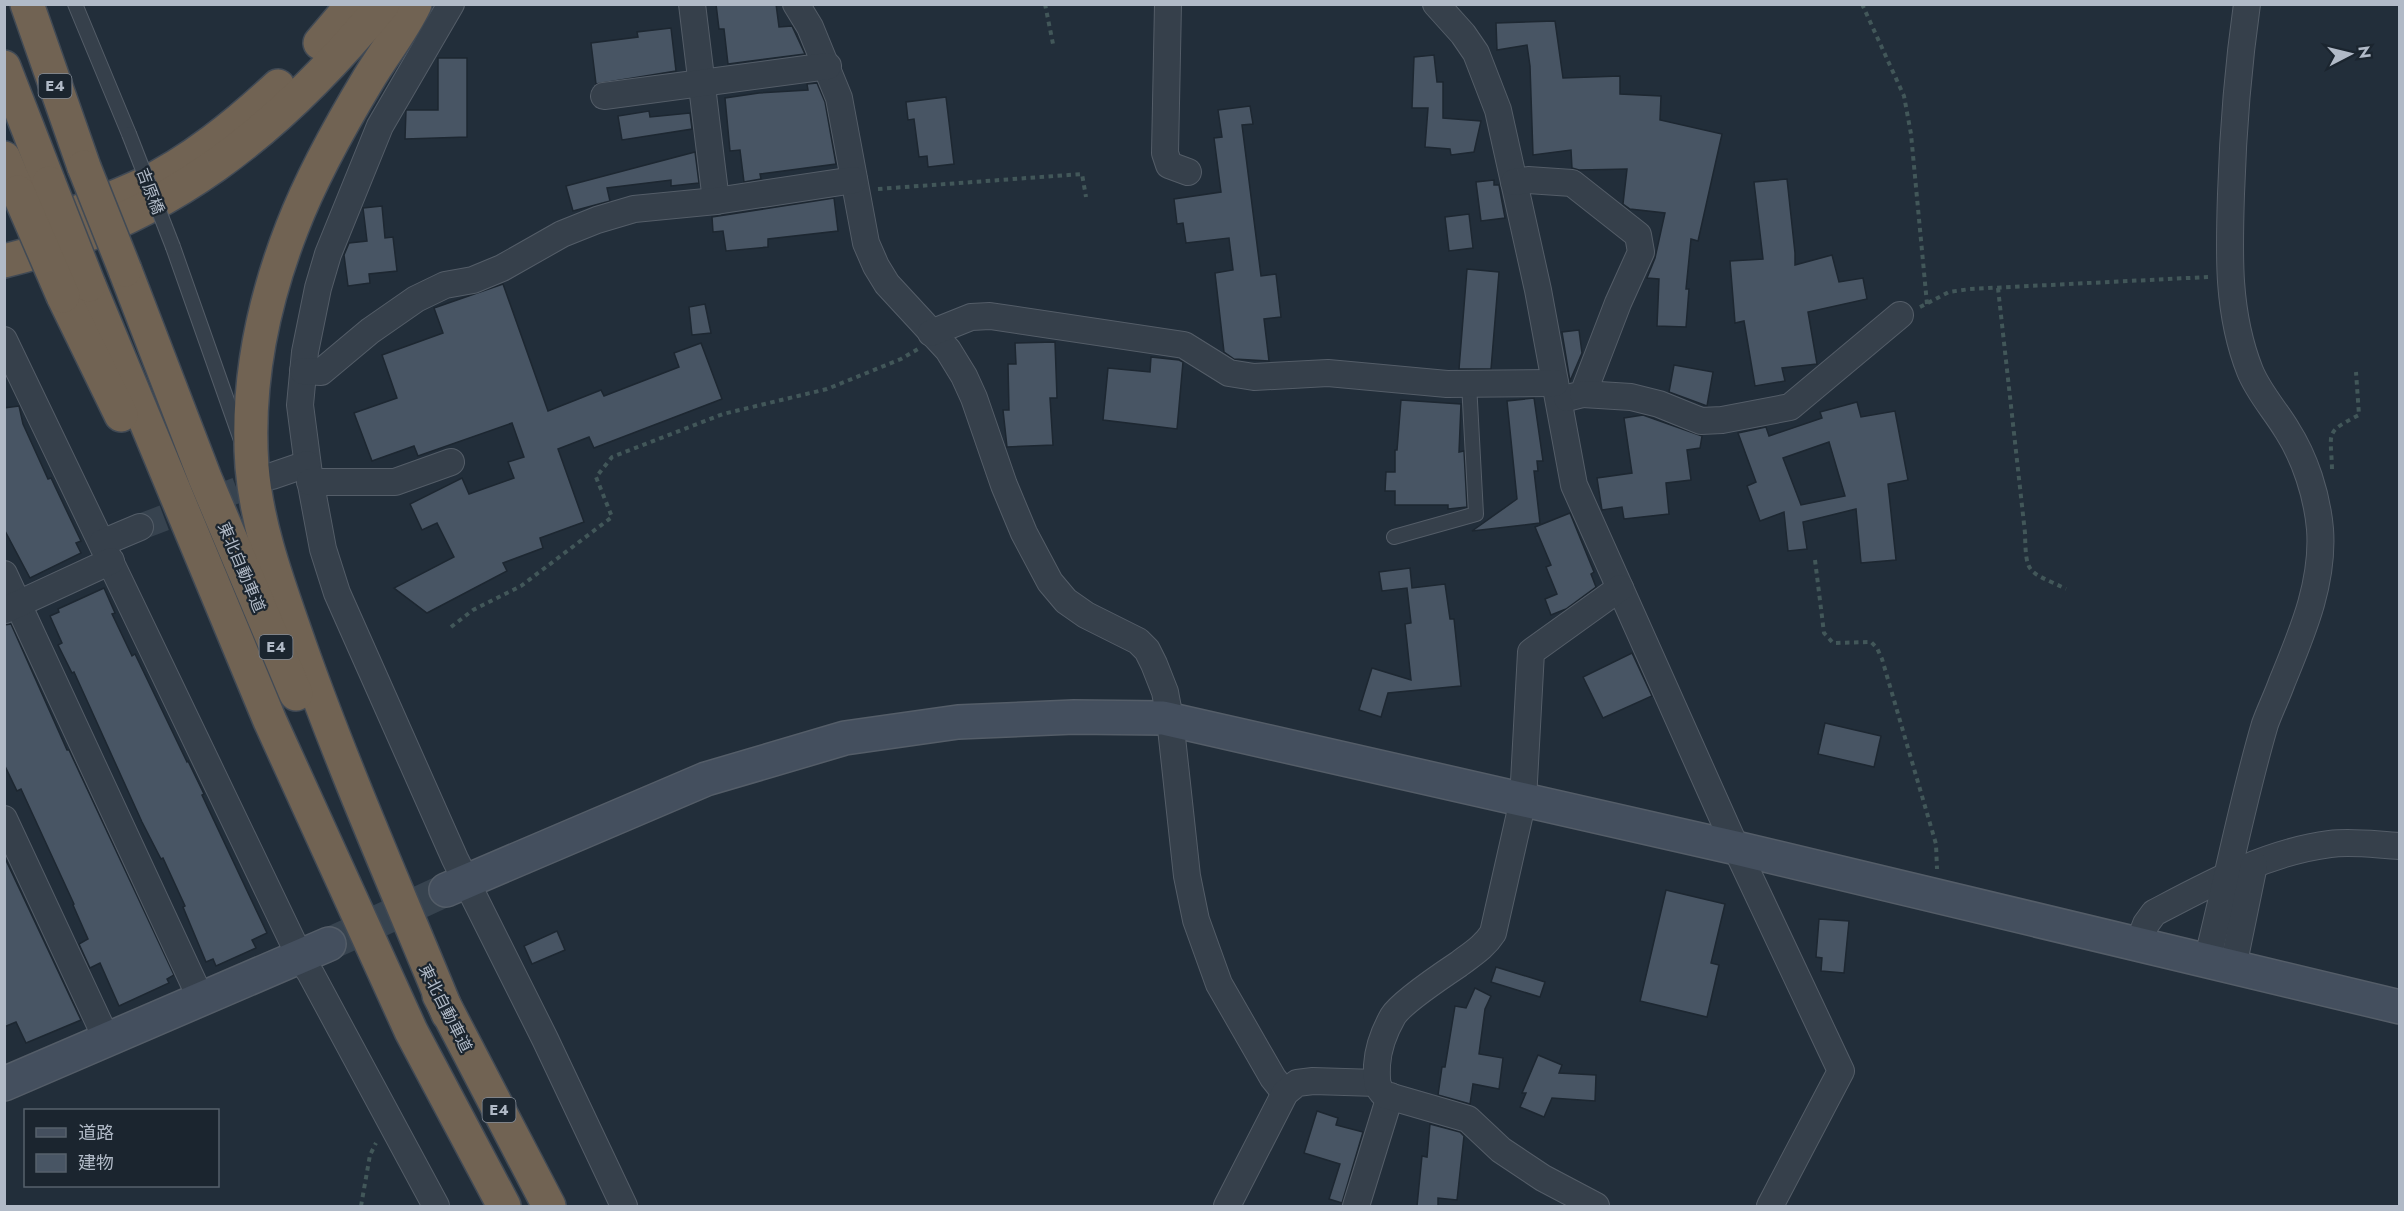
<svg xmlns="http://www.w3.org/2000/svg" width="2404" height="1211" font-family="Jost,'Noto Sans JP',sans-serif">
	<style>
		.building { fill: #485564; stroke: #1d2731; stroke-width: 1.5; fill-rule: evenodd }
		.lines { fill: none; stroke-linecap: round; stroke-linejoin: round }
		.street-tunnel { stroke: #37434f; stroke-width: 26; stroke-dasharray: 26 13; stroke-linecap: butt }
		.secondary-tunnel { stroke: #37434f; stroke-width: 33; stroke-dasharray: 33 16; stroke-linecap: butt }
		.lane-casing { stroke: #545d68; stroke-width: 16 }
		.street-casing { stroke: #545d68; stroke-width: 28 }
		.secondary-casing { stroke: #545d68; stroke-width: 36 }
		.highway-casing { stroke: #414a55; stroke-width: 36 }
		.path { stroke: #425759; stroke-width: 4; stroke-dasharray: 4.5 4.5; stroke-linecap: butt }
		.lane { stroke: #36404b; stroke-width: 14 }
		.street { stroke: #36404b; stroke-width: 26 }
		.secondary { stroke: #444f5e; stroke-width: 33 }
		.highway { stroke: #716353; stroke-width: 33 }
		.lane-bridge-casing { stroke: #545d68; stroke-width: 16; stroke-linecap: butt }
		.highway-bridge-casing { stroke: #414a55; stroke-width: 36; stroke-linecap: butt }
		.lane-bridge { stroke: #36404b; stroke-width: 14 }
		.highway-bridge { stroke: #716353; stroke-width: 33 }
		.labels { text-anchor: middle; stroke-width: 4.5; stroke-linejoin: round; paint-order: stroke }
		.shield { fill: #1b252f; stroke: #848d99; stroke-width: 1.5 }
		.shield-label { font-size: 15px; font-weight: bold; fill: #b1bac7 }
		.street-label { font-size: 16px; fill: #b1bac7; stroke: #1b252f }
	</style>
	<rect width="100%" height="100%" fill="#222e3a"/>
	<g class="building">
		<path d="M716,4H776L779,27L792,26L805,54L728,64L724,29H719Z"/>
		<path d="M1555,21L1563,78L1620,76V94L1661,96L1660,120L1722,134L1698,241L1691,239L1686,289H1689L1686,327L1657,326L1659,279L1647,278L1655,258L1665,213L1630,209L1623,204L1627,169L1579,170L1572,168L1571,150L1533,155L1530,66L1527,45L1497,50L1496,23Z"/>
		<path d="M671,28L676,71L596,84L591,43L638,37L637,32Z"/>
		<path d="M1434,55L1437,82H1443V118L1481,121L1474,152L1451,155L1450,149L1425,147L1428,108H1412L1414,57Z"/>
		<path d="M438,58H467V137L405,139L406,110H438Z"/>
		<path d="M817,83L825,102L836,164L760,174L761,179L744,182L740,150L730,151L725,98L759,93L808,90L807,84Z"/>
		<path d="M946,97L954,164L928,167L927,156L919,157L914,119L908,120L906,102Z"/>
		<path d="M1250,106L1253,124L1242,125L1261,276L1276,274L1281,317L1264,319L1269,361L1234,359L1224,352L1215,273L1233,270L1229,238L1186,243L1183,223L1177,224L1174,199L1221,192L1214,138L1222,137L1218,110Z"/>
		<path d="M649,111L650,117L690,113L692,129L622,140L618,116Z"/>
		<path d="M695,152L699,183L671,186V180L607,188L610,201L573,211L566,186Z"/>
		<path d="M1787,179L1795,253V265L1832,255L1839,282L1863,278L1867,299L1808,312L1817,364L1782,368L1785,381L1755,386L1744,321L1735,323L1730,261L1763,259L1754,182Z"/>
		<path d="M1494,180V185H1499L1505,218L1481,221L1476,182Z"/>
		<path d="M834,198L838,231L768,239V247L726,251L723,231L713,232L712,217Z"/>
		<path d="M382,206L385,238L393,237L397,271L369,274L370,283L348,286L344,255L349,243L367,241L363,208Z"/>
		<path d="M1469,214L1473,248L1449,251L1445,217Z"/>
		<path d="M1467,269L1499,272L1491,369H1459Z"/>
		<path d="M503,284L548,411L601,390L604,396L679,367L674,353L701,343L722,399L594,448L589,437L558,449L584,522L540,538L543,548L503,563L507,571L427,613L394,588L454,557L437,523L422,530L410,504L462,478L469,494L514,478L508,462L524,457L512,423L418,456L414,446L372,461L354,413L397,398L382,355L443,333L434,308Z"/>
		<path d="M705,304L711,333L692,335L689,307Z"/>
		<path d="M1579,330L1582,353L1570,381L1562,332Z"/>
		<path d="M1055,342L1057,398H1050L1053,445L1007,447L1003,410H1009L1008,364H1016L1015,343Z"/>
		<path d="M1151,357L1179,360L1183,362L1177,429L1103,420L1108,368L1150,372Z"/>
		<path d="M1674,365L1713,372L1707,406L1669,392Z"/>
		<path d="M1534,398L1543,461H1537L1538,471H1534L1540,523L1472,531L1517,499L1507,401Z"/>
		<path d="M1401,400L1461,404L1459,452L1464,451L1467,507L1448,509V505H1395V491H1385L1386,472H1395V450H1397Z"/>
		<path d="M1857,402L1861,417L1895,411L1908,480L1888,484L1896,560L1861,563L1856,509L1803,522L1807,549L1788,551L1784,512L1760,521L1747,486L1756,482L1738,433L1766,427L1769,436L1822,418L1820,412ZM1829,442L1845,496L1801,505L1783,458Z"/>
		<path d="M19,406L23,424L48,479L51,478L81,541L76,543L81,553L30,578L4,529V408Z"/>
		<path d="M1643,415L1702,436L1700,448L1687,450L1691,480L1666,483L1669,514L1624,519L1622,507L1602,510L1597,478L1632,473L1624,418Z"/>
		<path d="M1570,513L1594,572L1591,574L1596,587L1566,609L1551,615L1545,599L1557,594L1546,567L1551,565L1535,527Z"/>
		<path d="M1410,568L1412,588L1445,584L1450,619H1454L1461,686L1388,693L1381,717L1359,710L1372,668L1411,680L1405,624L1411,623L1407,588L1382,591L1379,572Z"/>
		<path d="M104,588L115,613L112,614L132,656L135,654L187,762L188,761L204,794L202,795L267,933L252,940L256,948L216,966L213,959L206,962L183,907L185,906L163,858L161,859L142,822L74,672L72,673L58,645L62,643L50,616L59,612L58,609Z"/>
		<path d="M11,624L67,750H69L174,975L167,979L169,983L119,1006L100,963L90,968L79,944L88,939L73,905L74,904L21,789L17,791L4,764V625Z"/>
		<path d="M1632,653L1652,696L1603,718L1583,677Z"/>
		<path d="M1825,723L1881,736L1874,767L1818,754Z"/>
		<path d="M4,856L81,1020L26,1043L16,1022L4,1027Z"/>
		<path d="M1666,890L1725,904L1711,963L1719,965L1707,1017L1640,1001Z"/>
		<path d="M1819,919L1849,921L1844,973L1821,971L1822,958L1816,957Z"/>
		<path d="M557,931L565,950L532,964L524,946Z"/>
		<path d="M1496,967L1545,982L1540,997L1491,982Z"/>
		<path d="M1475,988L1491,996L1485,1009L1479,1054L1503,1058L1499,1089L1473,1084L1470,1104L1438,1095L1442,1067H1445L1455,1006L1466,1008Z"/>
		<path d="M1538,1055L1562,1065L1559,1073L1596,1075L1595,1101L1552,1098L1544,1117L1520,1107L1526,1093H1522Z"/>
		<path d="M1317,1111L1338,1118L1336,1125L1363,1132L1342,1203L1329,1199L1340,1164L1304,1153Z"/>
		<path d="M1430,1124L1460,1132L1464,1136L1457,1200L1438,1198V1206H1417L1422,1156L1427,1157Z"/>
	</g>
	<g class="lines">
		<path class="street-tunnel" d="M140,527L269,478"/>
		<path class="secondary-tunnel" d="M329,944L446,890"/>
		<defs>
			<g id="lane">
				<path d="M75,4L129,134"/>
				<path d="M173,247L241,440"/>
				<path d="M1394,537L1476,514L1469,383"/>
			</g>
			<g id="street">
				<path d="M451,4L380,126L328,254L318,288L305,352L300,405L309,474L323,549L337,593L455,859L545,1039L624,1206"/>
				<path d="M692,4L716,201"/>
				<path d="M796,4L810,27L839,98L866,243L876,266L887,284L948,350L964,376L974,398L1004,485L1024,533L1050,582L1066,601L1086,615L1138,641L1147,650L1154,664L1165,692L1170,719L1187,876L1196,920L1219,984L1273,1078L1285,1093"/>
				<path d="M1168,4L1165,153L1169,165L1188,172"/>
				<path d="M1436,4L1463,34L1476,53L1498,110L1538,290L1574,485L1736,848L1841,1071L1770,1206"/>
				<path d="M604,96L828,66"/>
				<path d="M1514,182L1528,180L1572,183L1638,235L1641,252L1618,303L1583,394L1567,398"/>
				<path d="M931,333L971,317L990,316L1184,345L1229,373L1254,377L1328,373L1447,384L1555,383"/>
				<path d="M4,340L300,957L311,974L436,1206"/>
				<path d="M303,371L321,372L370,331L416,299L445,285L473,280L502,268L562,234L597,220L634,209L716,201L854,180"/>
				<path d="M1583,394L1631,397L1659,404L1701,421L1722,420L1790,407L1900,315"/>
				<path d="M272,476L307,464"/>
				<path d="M310,482H395L451,462"/>
				<path d="M102,543L140,527"/>
				<path d="M4,574L201,999"/>
				<path d="M5,610L111,561"/>
				<path d="M4,819L107,1040"/>
				<path d="M2138,945L2146,924L2154,913C2209,884 2267,852 2330,844C2353,841 2377,845 2400,846"/>
				<path d="M2207,961C2227,882 2242,802 2265,724C2270,710 2277,696 2282,682C2302,633 2324,583 2320,529C2317,495 2305,458 2287,430C2275,410 2259,393 2250,371C2227,313 2229,254 2231,194C2233,131 2238,67 2247,4"/>
				<path d="M2233,967L2254,865"/>
				<path d="M1227,1206L1285,1093L1297,1083L1313,1081L1377,1083"/>
				<path d="M1356,1206L1390,1096"/>
				<path d="M1596,1206L1543,1178L1501,1150L1468,1119L1385,1095C1375,1087 1377,1077 1377,1065C1378,1049 1385,1030 1393,1016C1402,1002 1444,974 1459,964C1472,954 1484,947 1493,933L1523,800L1531,652L1620,588"/>
			</g>
			<g id="secondary">
				<path d="M446,890L706,779L845,738L958,722L1074,717L1163,718L1736,848L2400,1007"/>
				<path d="M4,1084L329,944"/>
			</g>
			<g id="highway">
				<path d="M27,4L84,167"/>
				<path d="M415,4C402,31 384,53 369,78C340,126 312,176 292,228C262,305 246,384 252,467C257,529 280,588 300,646C344,770 398,892 448,1014"/>
				<path d="M320,43L353,4"/>
				<path d="M4,67L49,183"/>
				<path d="M4,158L18,192"/>
				<path d="M38,228C72,214 107,201 140,186C191,162 237,124 278,86"/>
				<path d="M4,261C166,222 279,131 383,4"/>
				<path d="M125,270L205,478L296,694"/>
				<path d="M89,285L270,721L411,1031L504,1206"/>
				<path d="M63,296L121,415"/>
				<path d="M439,995L549,1206"/>
			</g>
		</defs>
		<use href="#lane" class="lane-casing"/>
		<use href="#street" class="street-casing"/>
		<use href="#secondary" class="secondary-casing"/>
		<use href="#highway" class="highway-casing"/>
		<g class="path">
			<path d="M1045,4L1053,44"/>
			<path d="M1862,4L1904,96L1911,134L1927,304"/>
			<path d="M878,189L1082,174L1086,197"/>
			<path d="M1998,288L2025,533C2026,577 2028,570 2066,589"/>
			<path d="M1920,307L1949,292L1970,289L2208,277"/>
			<path d="M2332,469C2331,431 2324,433 2359,415L2356,372"/>
			<path d="M1815,560L1824,633L1833,643L1871,642L1877,648L1882,659L1936,844L1937,869"/>
			<path d="M451,627L473,610L521,586L612,517L596,477L612,457L723,414L827,389L901,359L918,349"/>
			<path d="M361,1206L370,1155L376,1143"/>
		</g>
		<use href="#lane" class="lane"/>
		<use href="#street" class="street"/>
		<use href="#secondary" class="secondary"/>
		<use href="#highway" class="highway"/>
		<defs>
			<path id="lane-bridge" d="M129,134L173,247"/>
			<g id="highway-bridge">
				<path d="M84,167L125,270"/>
				<path d="M49,183L89,285"/>
				<path d="M18,192L63,296"/>
			</g>
		</defs>
		<use href="#lane-bridge" class="lane-bridge-casing"/>
		<use href="#highway-bridge" class="highway-bridge-casing"/>
		<use href="#lane-bridge" class="lane-bridge"/>
		<use href="#highway-bridge" class="highway-bridge"/>
	</g>
	<g class="labels">
		<g class="shield">
			<rect x="38.5" y="74" width="33" height="24" rx="4.5"/>
			<rect x="259.5" y="635" width="33" height="24" rx="4.5"/>
			<rect x="482.5" y="1098" width="33" height="24" rx="4.5"/>
		</g>
		<g class="shield-label">
			<text x="55" y="91">E4</text>
			<text x="276" y="652">E4</text>
			<text x="499" y="1115">E4</text>
		</g>
		<g class="street-label">
			<text transform="translate(151 191) rotate(69)" y="6">吉原橋</text>
			<text transform="translate(242 567) rotate(67)" y="6">東北自動車道</text>
			<text transform="translate(446 1008) rotate(63)" y="6">東北自動車道</text>
		</g>
	</g>
	<rect width="2404" height="1211" fill="none" stroke="#b1bac7" stroke-width="12"/>
	<rect x="24" y="1109" width="195" height="78" fill="#1b252f" stroke="#57616c" stroke-width="1.5"/>
	<rect x="36" y="1128" width="30" height="9" fill="#444f5e" stroke="#57616c" stroke-width="1.5"/>
	<text x="78" y="1139" font-size="18" fill="#b1bac7">道路</text>
	<rect x="36" y="1154" width="30" height="18" fill="#485564" stroke="#57616c" stroke-width="1.5"/>
	<text x="78" y="1169" font-size="18" fill="#b1bac7">建物</text>
	<g transform="translate(2350 54) rotate(83)" stroke="#1b252f" stroke-width="4.5" paint-order="stroke">
	<path d="M0-4.5L10 22L0 15L-10 22Z" fill="#b1bac7"/>
	<text y="-9" font-size="16" font-weight="bold" text-anchor="middle" fill="#b1bac7">N</text>
	</g>
</svg>
